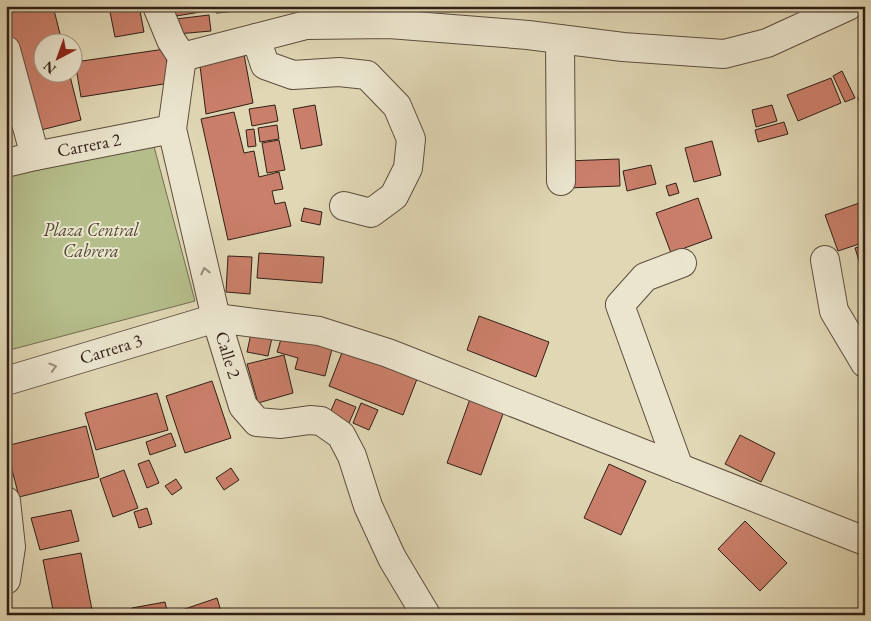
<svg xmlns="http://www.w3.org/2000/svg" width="871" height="621" font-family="'EB Garamond',serif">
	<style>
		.green { fill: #b5be8b; stroke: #736e50 }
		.building { fill: #ca7f6a; stroke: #311f16 }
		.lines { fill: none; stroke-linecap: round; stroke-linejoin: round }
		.minor-casing { stroke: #5d4d3e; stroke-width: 30 }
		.minor { stroke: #ebe5ce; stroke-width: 28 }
		.oneway { stroke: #978c7b }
		.labels { text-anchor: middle; stroke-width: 4; stroke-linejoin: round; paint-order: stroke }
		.street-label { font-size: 18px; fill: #311f16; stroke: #ebe5ce }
		.park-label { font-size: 18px; font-style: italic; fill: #524733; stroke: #ebe5ce }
	</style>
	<rect width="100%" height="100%" fill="#e0d7b4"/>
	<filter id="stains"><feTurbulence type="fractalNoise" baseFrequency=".004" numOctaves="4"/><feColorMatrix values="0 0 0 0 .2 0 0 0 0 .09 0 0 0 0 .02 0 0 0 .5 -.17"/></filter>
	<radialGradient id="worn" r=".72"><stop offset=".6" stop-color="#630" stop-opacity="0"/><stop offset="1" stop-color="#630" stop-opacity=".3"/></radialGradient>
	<path class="green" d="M152,139L195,301L6,351V174Z"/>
	<g class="building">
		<path d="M6,6H53L62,42H42V72H69L81,120L33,132L6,26Z"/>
		<path d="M139,6L144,32L115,37L109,7Z"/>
		<path d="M174,6H212L213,10L176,16Z"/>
		<path d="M215,6H229V12L216,13Z"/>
		<path d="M257,6H288V8L257,10Z"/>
		<path d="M209,15L211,31L177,34L176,19Z"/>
		<path d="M165,49L170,83L81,97L75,62Z"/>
		<path d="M243,49L253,103L206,114L200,66Z"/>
		<path d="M842,71L855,98L845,102L833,76Z"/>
		<path d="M831,78L841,103L798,121L787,95Z"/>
		<path d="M865,95V112H863L858,98Z"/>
		<path d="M275,105L278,121L252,126L249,109Z"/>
		<path d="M315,105L322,145L301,149L293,109Z"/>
		<path d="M772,105L777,121L756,127L752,110Z"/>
		<path d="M234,112L244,153L254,151L259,177L279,172L283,189L272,191L275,204L285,202L291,226L228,240L201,119Z"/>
		<path d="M784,122L788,134L758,142L755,130Z"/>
		<path d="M277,125L279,139L260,142L258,128Z"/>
		<path d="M254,129L256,146L248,147L246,130Z"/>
		<path d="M279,140L285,170L267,173L262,143Z"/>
		<path d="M712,141L721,175L694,182L685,148Z"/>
		<path d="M619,159L620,186L568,188L566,161Z"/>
		<path d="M651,165L656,184L627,191L623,171Z"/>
		<path d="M676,183L679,193L669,196L666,186Z"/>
		<path d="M698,198L712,238L671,253L656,213Z"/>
		<path d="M865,201V242L838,251L825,215Z"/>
		<path d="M304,208L322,212L320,225L301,221Z"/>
		<path d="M865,245V266L861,267L855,248Z"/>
		<path d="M259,253L324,257L322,283L257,278Z"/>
		<path d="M228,256L252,257L250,294L226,292Z"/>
		<path d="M479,316L549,342L536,377L467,350Z"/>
		<path d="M252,329L273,333L268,356L247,352Z"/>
		<path d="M282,336L332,349L325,376L295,369L298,358L277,352Z"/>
		<path d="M343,350L417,379L403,415L329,386Z"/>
		<path d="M284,355L293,393L258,403L247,364Z"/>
		<path d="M212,381L231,438L185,453L166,396Z"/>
		<path d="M157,393L168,430L96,450L85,413Z"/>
		<path d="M336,399L356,407L349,423L329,415Z"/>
		<path d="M470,399L504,411L481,475L447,463Z"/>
		<path d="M361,403L378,410L369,430L353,423Z"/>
		<path d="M86,426L99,477L19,497L6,446Z"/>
		<path d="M171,433L176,446L150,455L146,442Z"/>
		<path d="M740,435L775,453L761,482L725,464Z"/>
		<path d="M149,460L159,483L147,488L138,464Z"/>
		<path d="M609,464L646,481L621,535L584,518Z"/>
		<path d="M231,468L239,480L224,490L216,478Z"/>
		<path d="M124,470L138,508L113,517L100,479Z"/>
		<path d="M176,479L182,488L172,495L165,486Z"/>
		<path d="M147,508L152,524L139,528L134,512Z"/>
		<path d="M71,510L79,541L40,550L31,518Z"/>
		<path d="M745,521L787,563L760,591L718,549Z"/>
		<path d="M81,553L93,615H54L43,560Z"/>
		<path d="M217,598L220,608L228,615H173V613Z"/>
		<path d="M165,602L168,615H134L132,608Z"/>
	</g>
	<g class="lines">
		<defs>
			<g id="minor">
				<path d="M157,6L171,40L182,57L172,129L216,318L243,406L257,422L281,424L310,420L321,421L341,435L352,456L368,506L392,558L426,615"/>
				<path d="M256,38L265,65L293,75L339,72L367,75L397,106L411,139L408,168L394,196L371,213L344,206"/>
				<path d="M560,39L561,181"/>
				<path d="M6,50L35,156"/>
				<path d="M182,57L306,25L389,24L528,35L623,47L724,54L767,43L848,6"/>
				<path d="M6,163L35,156L172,129"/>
				<path d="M825,260L834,311L865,363"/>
				<path d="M6,381L216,318L319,331L388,353L865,541"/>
				<path d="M679,468L620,305L645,277L682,263"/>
				<path d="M6,501L11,547L6,580"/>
			</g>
		</defs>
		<use href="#minor" class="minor-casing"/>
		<use href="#minor" class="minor"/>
	</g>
	<defs><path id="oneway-chevron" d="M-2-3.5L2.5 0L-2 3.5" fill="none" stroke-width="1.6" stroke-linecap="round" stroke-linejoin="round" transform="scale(1.25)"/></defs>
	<g class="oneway">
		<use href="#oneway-chevron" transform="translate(205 271) rotate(-103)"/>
		<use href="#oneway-chevron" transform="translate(53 367) rotate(-17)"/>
	</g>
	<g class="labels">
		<g class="street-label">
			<text transform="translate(89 145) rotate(-11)" y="6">Carrera 2</text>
			<text transform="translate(111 349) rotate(-17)" y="6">Carrera 3</text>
			<text transform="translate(228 355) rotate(73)" y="6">Calle 2</text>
		</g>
		<g class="park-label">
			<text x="91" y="236">Plaza Central<tspan x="91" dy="21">Cabrera</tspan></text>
		</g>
	</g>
	<rect width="871" height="621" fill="none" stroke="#e0d7b4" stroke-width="25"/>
	<rect x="8" y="8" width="856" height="606" fill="none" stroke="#311f16" stroke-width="2.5"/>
	<rect x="12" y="12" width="846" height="596" fill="none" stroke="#311f16"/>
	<g transform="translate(58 58) rotate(221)"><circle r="24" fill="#ebe5ce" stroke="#a19684"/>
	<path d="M0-4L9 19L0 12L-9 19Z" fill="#8f2418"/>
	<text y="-8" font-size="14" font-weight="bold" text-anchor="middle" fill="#311f16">N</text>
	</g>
	<rect width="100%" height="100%" filter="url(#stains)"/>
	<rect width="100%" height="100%" fill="url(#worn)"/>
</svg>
